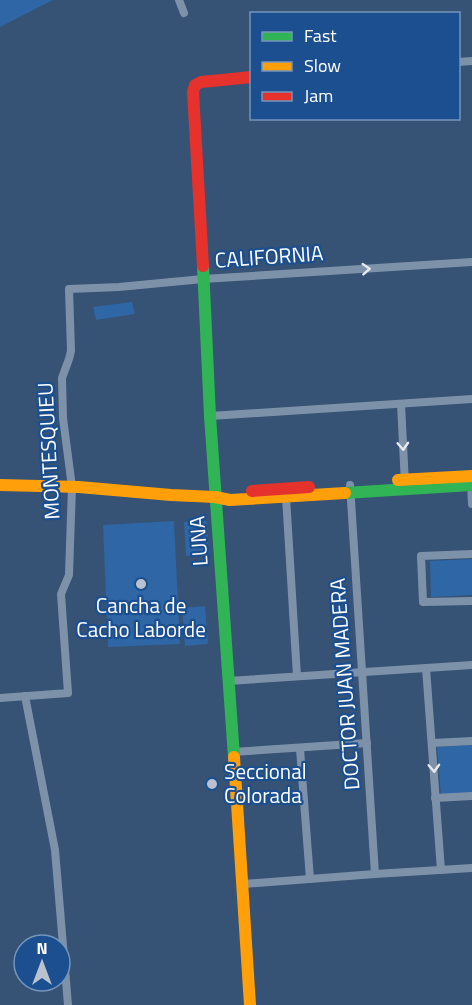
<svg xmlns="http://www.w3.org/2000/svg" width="472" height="1005" font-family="'Titillium Web',sans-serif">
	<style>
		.green { fill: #2f66a5 }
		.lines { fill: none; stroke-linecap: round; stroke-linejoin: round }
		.street { stroke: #7d92a8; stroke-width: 8 }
		.fast { stroke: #30b455; stroke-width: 12 }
		.slow { stroke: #ff9f0a; stroke-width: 12 }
		.jam { stroke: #e5322d; stroke-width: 12 }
		.oneway { stroke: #e5e9ee }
		.poi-dot { fill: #b9c2ce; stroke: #1b4f8f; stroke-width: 2 }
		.labels { text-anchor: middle; stroke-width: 4.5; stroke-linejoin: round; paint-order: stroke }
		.street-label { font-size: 21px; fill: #fff; stroke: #1b4f8f }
		.poi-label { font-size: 21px; fill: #fff; stroke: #1b4f8f }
	</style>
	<rect width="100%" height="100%" fill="#365274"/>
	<g class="green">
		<path d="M0,0H53L0,27Z"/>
		<path d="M132,302L135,314L96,320L93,307Z"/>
		<path d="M174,521L180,644L108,647L103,525Z"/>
		<path d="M207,521L209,555L186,556L184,522Z"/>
		<path d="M472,559V595L431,597L430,561Z"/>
		<path d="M205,606L208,644L185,646L182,608Z"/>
		<path d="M472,745V793L441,795L437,747Z"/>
	</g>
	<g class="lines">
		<g class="street">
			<path d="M179,0L184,13"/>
			<path d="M458,62L472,61"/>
			<path d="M401,404L405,484"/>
			<path d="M210,416L472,399"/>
			<path d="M471,482L472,504"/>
			<path d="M350,485L375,874"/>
			<path d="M286,497L297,676"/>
			<path d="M472,554L421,556L423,602L472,601"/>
			<path d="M426,668L441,870"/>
			<path d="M228,681L472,665"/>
			<path d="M25,696L55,850L68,1005"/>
			<path d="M0,698L68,693L61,594L69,575L72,487L63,418L62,378L69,359L71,351L69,289L119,287L203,279L472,262"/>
			<path d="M432,743L472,741"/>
			<path d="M300,749L310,879"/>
			<path d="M233,752L367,743"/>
			<path d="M435,798L472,796"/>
			<path d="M243,884L375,874L472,868"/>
		</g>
		<g class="fast">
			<path d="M203,266L210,416L234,757"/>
			<path d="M345,493L472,485"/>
		</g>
		<g class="slow">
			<path d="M398,480L472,476"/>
			<path d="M0,485L79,487L171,495L215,497L230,500L345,493"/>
			<path d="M234,757L250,1005"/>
		</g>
		<g class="jam">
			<path d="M203,266L193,92L195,85L201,82L252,77"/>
			<path d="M252,491L309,487"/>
		</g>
	</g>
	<defs><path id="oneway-chevron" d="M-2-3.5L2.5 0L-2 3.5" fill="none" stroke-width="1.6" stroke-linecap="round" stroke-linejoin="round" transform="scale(1.5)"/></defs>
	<g class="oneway">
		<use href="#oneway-chevron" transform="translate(366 269) rotate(-4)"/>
		<use href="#oneway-chevron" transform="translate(403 446) rotate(87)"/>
		<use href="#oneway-chevron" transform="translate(434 768) rotate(87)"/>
	</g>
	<g class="poi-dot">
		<circle cx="141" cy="584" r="6"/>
		<circle cx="212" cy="784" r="6"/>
	</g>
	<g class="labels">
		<g class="street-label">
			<text transform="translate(269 257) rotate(-4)" y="7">CALIFORNIA</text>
			<text transform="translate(49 451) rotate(-93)" y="7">MONTESQUIEU</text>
			<text transform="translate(199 541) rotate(-94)" y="7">LUNA</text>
			<text transform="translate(345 684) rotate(-94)" y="7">DOCTOR JUAN MADERA</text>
		</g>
		<g class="poi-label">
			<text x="141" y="613">Cancha de<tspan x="141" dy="24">Cacho Laborde</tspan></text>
			<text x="224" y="779" text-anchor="start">Seccional<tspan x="224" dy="24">Colorada</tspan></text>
		</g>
	</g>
	<rect x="250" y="12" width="210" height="108" fill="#1b4f8f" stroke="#7695bc" stroke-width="1.5"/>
	<rect x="262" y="32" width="30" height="9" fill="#30b455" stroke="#7695bc" stroke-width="1.5"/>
	<text x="304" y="42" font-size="18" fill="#ffffff">Fast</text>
	<rect x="262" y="62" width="30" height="9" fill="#ff9f0a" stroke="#7695bc" stroke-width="1.5"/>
	<text x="304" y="72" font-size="18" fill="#ffffff">Slow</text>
	<rect x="262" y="92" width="30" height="9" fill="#e5322d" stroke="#7695bc" stroke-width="1.5"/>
	<text x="304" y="102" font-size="18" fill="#ffffff">Jam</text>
	<g transform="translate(42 963)"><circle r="28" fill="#1b4f8f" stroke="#7695bc" stroke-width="1.5"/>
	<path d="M0-4.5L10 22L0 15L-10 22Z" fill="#b9c2ce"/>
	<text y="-9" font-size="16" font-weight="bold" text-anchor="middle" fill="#ffffff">N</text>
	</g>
</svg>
